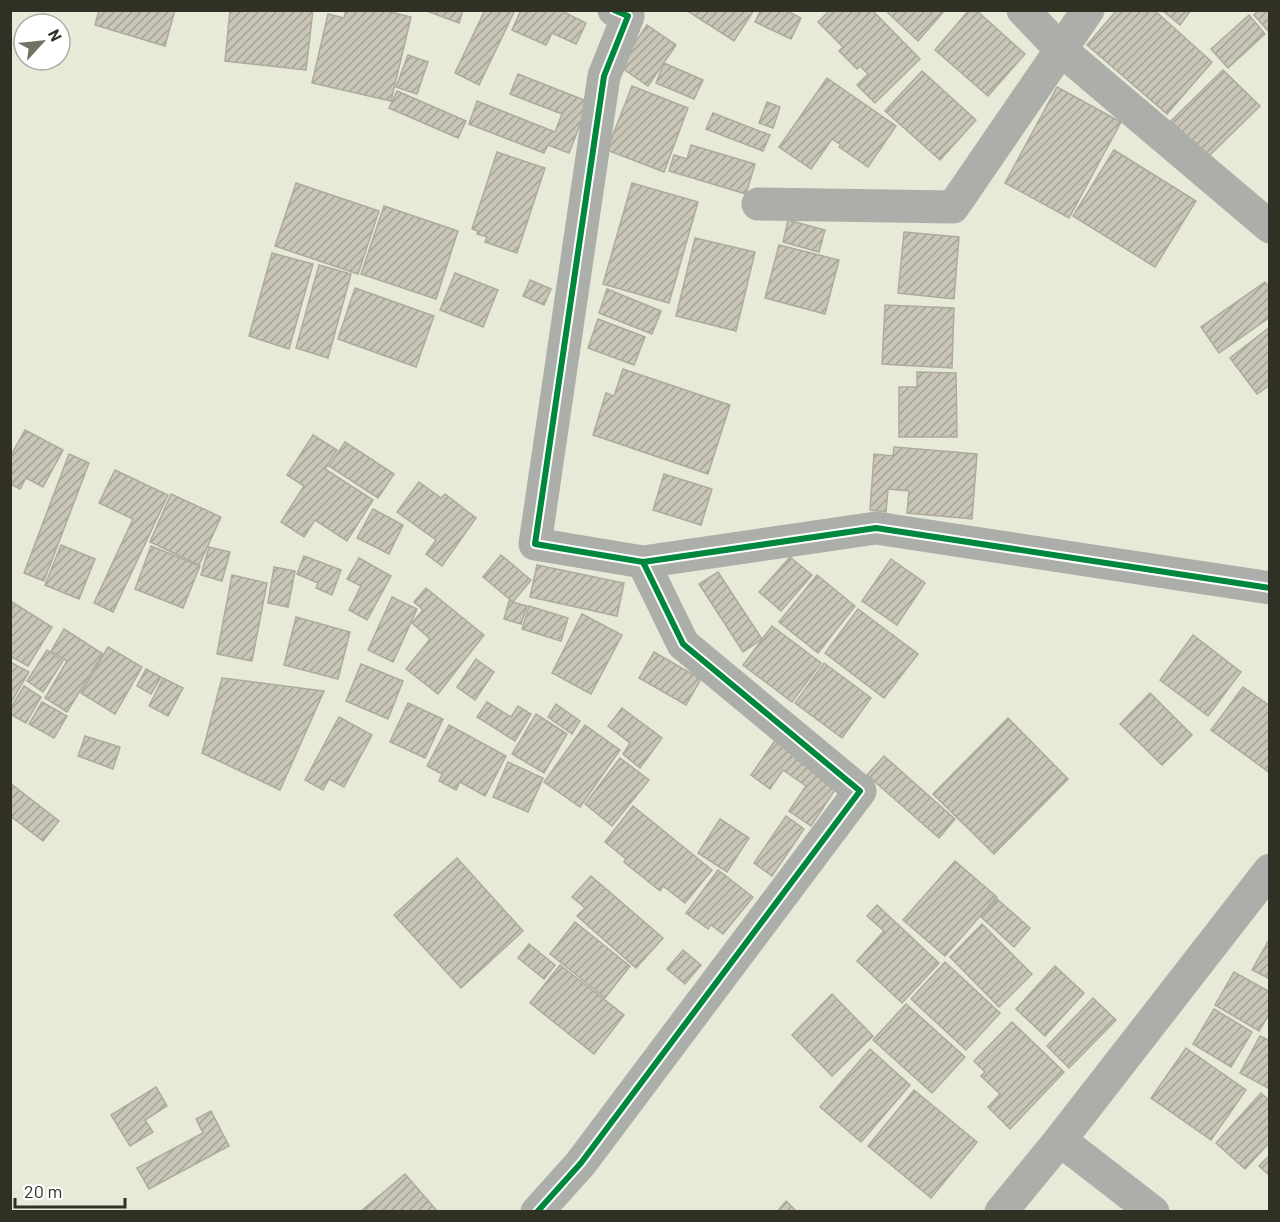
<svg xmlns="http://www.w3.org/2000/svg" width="1280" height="1222" font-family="Barlow,sans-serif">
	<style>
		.building { fill: url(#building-hatch); stroke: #adab9d; stroke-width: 1.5 }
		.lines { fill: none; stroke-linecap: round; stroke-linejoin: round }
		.street { stroke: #acaea9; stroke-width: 33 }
		.cycleway-casing { stroke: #fff; stroke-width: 10 }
		.cycleway { stroke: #00873e; stroke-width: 6 }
	</style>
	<defs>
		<pattern id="building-hatch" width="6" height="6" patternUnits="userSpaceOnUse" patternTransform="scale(1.5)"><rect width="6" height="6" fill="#c9c6b7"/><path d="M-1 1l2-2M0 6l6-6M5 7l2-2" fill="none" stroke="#a4a195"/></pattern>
	</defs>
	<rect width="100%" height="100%" fill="#e7ead7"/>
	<g class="building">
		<path d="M99,10H175L165,46L95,25Z"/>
		<path d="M230,10H313L306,70L225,61Z"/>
		<path d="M346,10H383L411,17L391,101L312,83L328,14L344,18Z"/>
		<path d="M424,10H463L459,23Z"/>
		<path d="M485,10H515L479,85L455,73Z"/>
		<path d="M521,10H560L586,23L576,44L552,33L546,45L512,30Z"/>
		<path d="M686,10H754L734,41Z"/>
		<path d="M761,10H785L801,18L791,39L755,22Z"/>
		<path d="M830,10H872L920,59L875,103L857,85L868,74L860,66L857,69L839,51L843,47L818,22Z"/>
		<path d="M885,10H945L918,41Z"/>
		<path d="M969,10H976L1025,54L988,96L935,50Z"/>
		<path d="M1117,10H1154L1212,62L1167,114L1087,45Z"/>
		<path d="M1162,10H1191L1180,25Z"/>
		<path d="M1259,10H1270V33L1254,15Z"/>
		<path d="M1249,15L1265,34L1228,68L1211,49Z"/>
		<path d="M647,25L676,45L648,86L619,66Z"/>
		<path d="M408,55L428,62L417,94L396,87Z"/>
		<path d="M664,63L703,80L694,99L656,83Z"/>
		<path d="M1223,70L1260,106L1207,158L1171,121Z"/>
		<path d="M922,71L976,120L940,160L885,111Z"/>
		<path d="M518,74L589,102L569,153L548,145L544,153L469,124L477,101L555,132L562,114L510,94Z"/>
		<path d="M827,78L896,126L868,167L839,147L841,145L832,139L811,169L779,147Z"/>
		<path d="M632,86L688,108L664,172L607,150Z"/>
		<path d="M1057,87L1121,122L1069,218L1005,183Z"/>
		<path d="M397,91L466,121L458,138L389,108Z"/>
		<path d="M767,102L780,107L773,128L759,123Z"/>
		<path d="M713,113L770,135L763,151L706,129Z"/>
		<path d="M691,145L755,164L746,194L669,171L674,155L687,159Z"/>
		<path d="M1114,150L1196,201L1155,267L1073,216Z"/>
		<path d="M497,152L545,168L517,253L485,242L487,237L477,234L478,231L472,229Z"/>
		<path d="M296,183L379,211L358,274L275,246Z"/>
		<path d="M632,183L698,202L669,303L603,284Z"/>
		<path d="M384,206L458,231L436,299L361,274Z"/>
		<path d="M788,220L825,230L819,252L783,242Z"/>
		<path d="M904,232L959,237L954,299L898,293Z"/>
		<path d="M695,238L755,252L736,331L676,316Z"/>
		<path d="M779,245L839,260L825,314L765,298Z"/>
		<path d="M272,253L313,264L289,349L249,336Z"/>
		<path d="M319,265L351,274L328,358L296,348Z"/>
		<path d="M455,273L498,290L483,327L440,310Z"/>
		<path d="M530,280L551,289L544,305L523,296Z"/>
		<path d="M1265,282L1270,288V317L1219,353L1201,327Z"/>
		<path d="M355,288L434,316L416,367L338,339Z"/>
		<path d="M607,289L661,311L652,334L599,313Z"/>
		<path d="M885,305L954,308L952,368L882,364Z"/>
		<path d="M598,319L645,337L634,365L588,348Z"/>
		<path d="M1270,327V385L1257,394L1230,358Z"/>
		<path d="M623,369L730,405L708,474L593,435L606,393L614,396Z"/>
		<path d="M917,372L956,373L957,437H899V387H917Z"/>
		<path d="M25,430L63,450L43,487L26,478L20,489L10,484V457Z"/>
		<path d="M313,435L337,450L325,469L373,500L347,541L315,520L304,537L281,522L304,486L287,475Z"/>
		<path d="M345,442L394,474L378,498L329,466Z"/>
		<path d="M894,447L977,454L972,519L907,513L909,491L888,489L886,512L870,510L874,454L893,456Z"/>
		<path d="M69,454L89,463L44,581L24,573Z"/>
		<path d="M115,470L168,495L113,612L94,603L133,519L99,503Z"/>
		<path d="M664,474L712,489L701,525L653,510Z"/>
		<path d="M419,482L441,498L445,494L476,518L442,566L426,554L436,540L397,512Z"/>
		<path d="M171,494L221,517L199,565L150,542Z"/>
		<path d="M373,509L403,525L389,554L357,538Z"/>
		<path d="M61,545L95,559L79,599L45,585Z"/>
		<path d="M151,546L200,566L183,608L135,589Z"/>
		<path d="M209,547L230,552L222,581L201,575Z"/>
		<path d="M501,555L531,580L513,602L483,577Z"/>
		<path d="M304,556L341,570L332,595L316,588L318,583L297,574Z"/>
		<path d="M790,557L812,575L781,611L759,592Z"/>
		<path d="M359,558L391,576L367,620L349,610L361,586L347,579Z"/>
		<path d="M891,559L925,583L897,625L862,601Z"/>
		<path d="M537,565L624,583L617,616L530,597Z"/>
		<path d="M274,567L295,571L288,607L268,603Z"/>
		<path d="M718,572L762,639L743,652L699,584Z"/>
		<path d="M232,575L267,583L252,661L217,654Z"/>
		<path d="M817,575L855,606L818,653L779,622Z"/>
		<path d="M426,588L484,635L438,694L406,669L430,639L412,623L423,610L414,602Z"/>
		<path d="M392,597L417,609L393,662L368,650Z"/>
		<path d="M509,601L527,606L521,624L504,619Z"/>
		<path d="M12,602L52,627L28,666L10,656Z"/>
		<path d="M529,606L568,618L561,641L522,629Z"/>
		<path d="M858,609L918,654L884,698L825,653Z"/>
		<path d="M582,614L622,635L591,694L552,673Z"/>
		<path d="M296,617L350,632L338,679L284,665Z"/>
		<path d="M772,626L821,663L792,702L743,665Z"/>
		<path d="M64,629L103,654L67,712L45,698L67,661L51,651Z"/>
		<path d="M1193,635L1241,672L1208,716L1160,680Z"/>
		<path d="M108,647L142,667L115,714L81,693Z"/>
		<path d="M47,650L63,661L43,692L27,681Z"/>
		<path d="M654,652L701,679L686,705L639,678Z"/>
		<path d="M476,659L494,672L475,700L457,687Z"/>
		<path d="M10,662L29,672L10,704Z"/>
		<path d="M824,663L871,698L842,738L795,703Z"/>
		<path d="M361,664L403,681L388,719L346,701Z"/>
		<path d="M146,669L161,677L151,694L137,686Z"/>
		<path d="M163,678L183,688L168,716L149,706Z"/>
		<path d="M222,678L324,691L280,790L202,753Z"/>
		<path d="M24,686L41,697L26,723L10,714V709Z"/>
		<path d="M1243,687L1270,706V773L1211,730Z"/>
		<path d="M1150,693L1192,735L1162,765L1120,724Z"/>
		<path d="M42,702L67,716L54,738L29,724Z"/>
		<path d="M487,702L511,717L518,706L531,714L515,741L477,717Z"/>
		<path d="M408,703L443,719L425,758L390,742Z"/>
		<path d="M556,704L580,721L572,734L548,717Z"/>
		<path d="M622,708L662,738L640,768L623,754L630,743L608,726Z"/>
		<path d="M536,714L567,734L544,773L512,754Z"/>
		<path d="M339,717L372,735L344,787L329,779L323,790L305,780Z"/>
		<path d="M1008,718L1068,779L994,854L933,794Z"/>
		<path d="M449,725L506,756L485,796L460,782L456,790L439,781L442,774L427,766Z"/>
		<path d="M585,725L620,750L580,807L544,782Z"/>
		<path d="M85,736L120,747L113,769L78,756Z"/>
		<path d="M776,739L839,784L811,826L789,811L806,786L783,770L770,789L751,775Z"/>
		<path d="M884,756L955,819L939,838L867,775Z"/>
		<path d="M620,758L649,780L612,826L585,804Z"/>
		<path d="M508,762L543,778L528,812L493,797Z"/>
		<path d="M10,783L59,821L43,841L10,816Z"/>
		<path d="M633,806L712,870L685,903L663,886L660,891L624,862L626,859L605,842Z"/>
		<path d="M786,816L804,829L772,876L754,863Z"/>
		<path d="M720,819L749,838L727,872L698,853Z"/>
		<path d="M457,858L523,931L461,988L394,915Z"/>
		<path d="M955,861L997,897L945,956L903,920Z"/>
		<path d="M718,870L753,897L723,934L711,925L708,929L686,913Z"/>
		<path d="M591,876L663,938L636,968L577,916L585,908L572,897Z"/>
		<path d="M997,899L1030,928L1014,947L981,917Z"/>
		<path d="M877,905L939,963L902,1003L857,961L884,931L867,916Z"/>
		<path d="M575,922L630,966L605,998L550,954Z"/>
		<path d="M982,924L1032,974L999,1007L950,957Z"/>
		<path d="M1270,938V979L1252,970Z"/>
		<path d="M529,944L555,965L544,979L518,958Z"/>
		<path d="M683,950L701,965L685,984L667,969Z"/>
		<path d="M945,962L1000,1013L966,1050L911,999Z"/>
		<path d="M560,965L624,1015L594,1054L530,1003Z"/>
		<path d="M1055,966L1084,993L1045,1036L1016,1009Z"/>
		<path d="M1234,972L1270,992V1013L1259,1031L1215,1005Z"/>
		<path d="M832,994L873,1036L832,1076L792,1035Z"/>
		<path d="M1093,998L1116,1020L1069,1068L1047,1046Z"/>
		<path d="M906,1004L965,1057L932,1093L873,1040Z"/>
		<path d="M1214,1009L1252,1032L1231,1067L1193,1044Z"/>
		<path d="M1012,1022L1064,1072L1010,1129L988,1107L1000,1094L981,1076L985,1072L974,1061Z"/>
		<path d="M1260,1036L1270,1041V1089L1240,1073Z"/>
		<path d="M1186,1048L1246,1090L1211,1140L1151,1098Z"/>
		<path d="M870,1049L910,1085L861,1142L820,1107Z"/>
		<path d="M156,1087L167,1106L145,1120L153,1132L130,1146L111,1115Z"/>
		<path d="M914,1090L977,1142L931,1198L868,1146Z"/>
		<path d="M1261,1093L1270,1101V1142L1245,1169L1216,1143Z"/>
		<path d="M211,1111L229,1146L149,1189L137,1168L203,1133L196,1119Z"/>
		<path d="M1270,1155V1176L1259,1166Z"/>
		<path d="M405,1174L438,1212H360Z"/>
		<path d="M786,1201L797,1212H777Z"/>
	</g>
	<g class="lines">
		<g class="street">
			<path d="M614,10L628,16L604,76L535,544L643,562L876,528L1270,588"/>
			<path d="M1023,10L1060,49L1270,227"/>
			<path d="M758,204L953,207L1088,10"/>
			<path d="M1060,1140L1153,1212"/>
			<path d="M537,1212L581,1163L860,791L683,644L643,562"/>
			<path d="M1001,1212L1060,1140L1270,870"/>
		</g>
		<defs>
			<g id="cycleway">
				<path d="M614,10L628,16L604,76L535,544L643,562L876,528L1270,588"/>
				<path d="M537,1212L581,1163L860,791L683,644L643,562"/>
			</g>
		</defs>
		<use href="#cycleway" class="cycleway-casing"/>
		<use href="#cycleway" class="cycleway"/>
	</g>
	<rect width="1280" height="1222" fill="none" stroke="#303124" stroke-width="24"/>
	<g transform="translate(42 42) rotate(63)"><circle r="28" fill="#ffffff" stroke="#acada7" stroke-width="1.5"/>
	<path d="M0-4.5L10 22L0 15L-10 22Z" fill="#707263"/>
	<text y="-9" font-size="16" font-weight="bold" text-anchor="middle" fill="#303124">N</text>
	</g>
	<path d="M15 1198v9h110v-9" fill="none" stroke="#303124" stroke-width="3"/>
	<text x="24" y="1198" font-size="18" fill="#303124" stroke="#ffffff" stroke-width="4.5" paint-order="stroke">20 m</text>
</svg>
